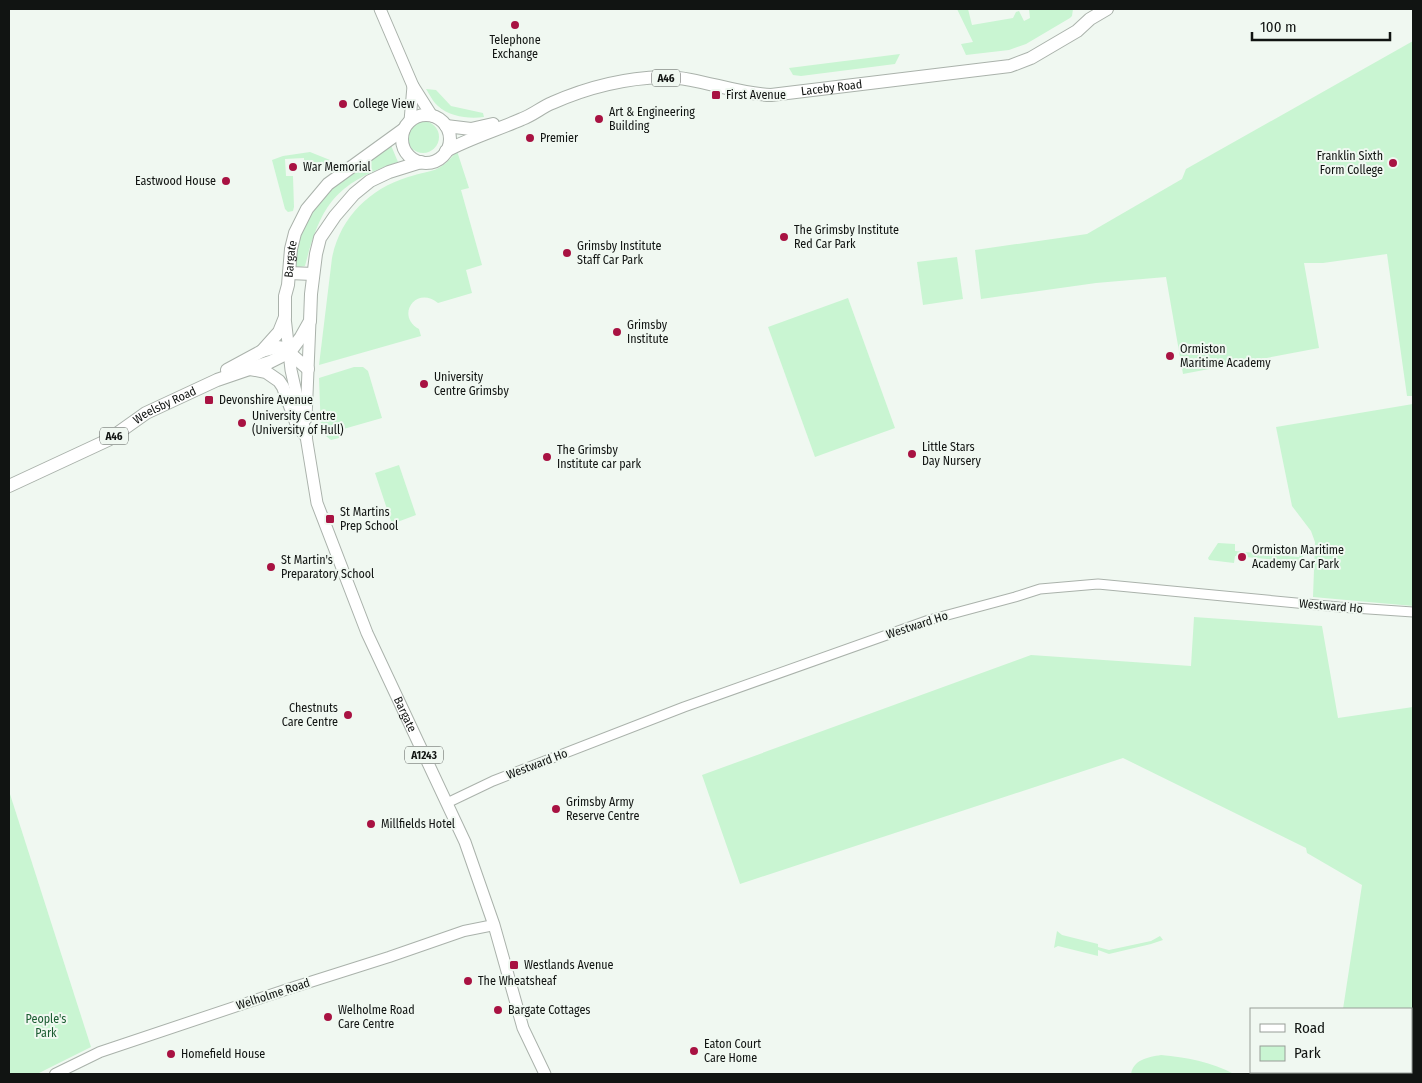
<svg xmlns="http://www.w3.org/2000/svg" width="1422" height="1083" font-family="'Fira Sans Condensed',sans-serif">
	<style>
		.green { fill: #c9f5d2 }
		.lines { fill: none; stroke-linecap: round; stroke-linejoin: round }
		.tertiary-casing { stroke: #aab2ab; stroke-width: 11 }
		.secondary-casing { stroke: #aab2ab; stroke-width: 12 }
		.primary-casing { stroke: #aab2ab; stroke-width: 13 }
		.trunk-casing { stroke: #aab2ab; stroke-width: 14 }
		.tertiary { stroke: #fff; stroke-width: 9 }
		.secondary { stroke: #fff; stroke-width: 10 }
		.primary { stroke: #fff; stroke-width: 11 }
		.trunk { stroke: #fff; stroke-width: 12 }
		.poi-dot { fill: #a81242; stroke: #f0f8f1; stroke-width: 2 }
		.labels { text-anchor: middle; stroke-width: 4; stroke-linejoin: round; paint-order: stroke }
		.shield { fill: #f0f8f1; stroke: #545855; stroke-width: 1 }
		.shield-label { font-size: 11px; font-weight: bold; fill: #111412 }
		.poi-label { font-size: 12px; fill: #111412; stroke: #f0f8f1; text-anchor: start }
		.street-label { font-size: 12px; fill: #111412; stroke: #f0f8f1 }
		.park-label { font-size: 12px; fill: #1b5c31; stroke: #f0f8f1 }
	</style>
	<rect width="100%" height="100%" fill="#f0f8f1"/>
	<g class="green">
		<path d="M957,9H968L972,25L1013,18L1016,12L1019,11L1024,21L1030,18L1029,9H1073L1072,16L1070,18L1026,44L1009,50L966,55L961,44L973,42Z"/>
		<path d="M1413,41V399L1412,396H1407L1387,254L1323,263H1304L1319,348L1183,374L1166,277L1096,283L981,299L975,250L1087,234L1182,179L1186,169Z"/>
		<path d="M900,54L895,64L801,76L793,75L789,68Z"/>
		<path d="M426,89L436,90L451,106L483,113L484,117C469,119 450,117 438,106C433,102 430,95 426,89Z"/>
		<circle cx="423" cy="137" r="16"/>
		<path d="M390,143L398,162C336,183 321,204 305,266L295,268L297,242L307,217L323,193Z"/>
		<path d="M457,151L469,188L461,190L482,265L466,270L472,293L438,303C416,285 395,316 419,329L421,336L319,365L332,258C340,218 369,189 408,177C434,169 438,174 457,151Z"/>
		<path d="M310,152L330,160L323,165H304V158L285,159L286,176H293L294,207L293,211L288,212L285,209L272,160L283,156Z"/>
		<path d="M957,257L963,299L923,305L917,262Z"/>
		<path d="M848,298L895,428L815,457L768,327Z"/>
		<path d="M354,367H363L368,371L382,418L340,430L339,438L331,440L321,432L319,378Z"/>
		<path d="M1413,404V606L1313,597L1315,542L1311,531L1292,506L1276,427Z"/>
		<path d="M399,465L416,515L392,524L375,473Z"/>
		<path d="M1218,543L1235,544V551L1299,557L1300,551L1303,554L1302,567L1299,568L1298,562L1235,556L1234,563L1209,560L1208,558Z"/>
		<path d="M1194,617L1322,626L1338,718L1413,707V1074H1333V1072H1411V1009H1343L1362,885L1307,853L1306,848L1123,758L740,884L702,775L1031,655L1191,666Z"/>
		<path d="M9,791L91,1047L37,1074H9Z"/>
		<path d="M1057,931L1062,935L1098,944V947L1109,950L1151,941L1160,936L1163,940L1151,944L1109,954L1098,950V956L1058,946L1054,948Z"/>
		<path d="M1161,1055C1186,1057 1211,1062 1234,1074H1131C1133,1060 1148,1057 1161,1055Z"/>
	</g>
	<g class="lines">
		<defs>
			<path id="tertiary" d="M447,803L493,781L684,707L929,620L1015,597L1040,589L1098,584L1339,607L1413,612"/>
			<path id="secondary" d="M55,1074L100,1052L288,989L389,957L464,931L494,925"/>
			<g id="primary">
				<path d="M380,9L413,86L432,116"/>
				<path d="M410,121L413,86"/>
				<path id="s1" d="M285,317L291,370L306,436L317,503L367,633L465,842L494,925L523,1028L545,1074"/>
				<path d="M306,419L310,321"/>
			</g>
			<g id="trunk">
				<circle cx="426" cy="139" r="24"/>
				<path d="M446,126L471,129L493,124"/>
				<path id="s2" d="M446,151C470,138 497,130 522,119C533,115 542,107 552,103C586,88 625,78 663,77C699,77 734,94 771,95L1010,66L1031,58L1077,31L1090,19L1107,9"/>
				<path d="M289,273L313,274"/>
				<path d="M262,351L277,347L284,348L308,369"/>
				<path d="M250,369L266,372L279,381L283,387L297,425L306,436"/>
				<path id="s3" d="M227,370L262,351L279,332L285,317V296L288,285L291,249L295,233L307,209L328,184L404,129"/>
				<path id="s4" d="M9,486L108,440L146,413L217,380L270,362L290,352L301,337L310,321L311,294L316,254L320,238L335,216L354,194L370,181L389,172L421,162"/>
			</g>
		</defs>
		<use href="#tertiary" class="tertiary-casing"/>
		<use href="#secondary" class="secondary-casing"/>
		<use href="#primary" class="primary-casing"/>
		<use href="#trunk" class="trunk-casing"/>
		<use href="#tertiary" class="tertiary"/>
		<use href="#secondary" class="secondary"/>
		<use href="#primary" class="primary"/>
		<use href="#trunk" class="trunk"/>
	</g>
	<g class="poi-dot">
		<circle cx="515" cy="25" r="5"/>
		<rect x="711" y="90" width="10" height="10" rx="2.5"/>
		<circle cx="343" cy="104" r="5"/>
		<circle cx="599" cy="119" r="5"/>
		<circle cx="530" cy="138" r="5"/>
		<circle cx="1393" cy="163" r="5"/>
		<circle cx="293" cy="167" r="5"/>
		<circle cx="226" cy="181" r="5"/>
		<circle cx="784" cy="237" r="5"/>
		<circle cx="567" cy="253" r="5"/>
		<circle cx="617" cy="332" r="5"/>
		<circle cx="1170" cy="356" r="5"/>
		<circle cx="424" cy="384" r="5"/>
		<rect x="204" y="395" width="10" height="10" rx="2.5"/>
		<circle cx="242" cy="423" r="5"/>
		<circle cx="912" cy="454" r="5"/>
		<circle cx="547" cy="457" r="5"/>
		<rect x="325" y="514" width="10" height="10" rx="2.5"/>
		<circle cx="1242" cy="557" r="5"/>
		<circle cx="271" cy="567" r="5"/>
		<circle cx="348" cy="715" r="5"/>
		<circle cx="556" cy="809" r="5"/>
		<circle cx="371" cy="824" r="5"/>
		<rect x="509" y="960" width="10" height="10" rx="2.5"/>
		<circle cx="468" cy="981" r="5"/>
		<circle cx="498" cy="1010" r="5"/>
		<circle cx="328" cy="1017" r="5"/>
		<circle cx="694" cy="1051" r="5"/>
		<circle cx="171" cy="1054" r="5"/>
	</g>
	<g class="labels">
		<g class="shield">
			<rect x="652" y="69.5" width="28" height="17" rx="4"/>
			<rect x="100" y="427.5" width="28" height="17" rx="4"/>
			<rect x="405" y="746.5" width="38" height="17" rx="4"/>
		</g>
		<g class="shield-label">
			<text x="666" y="82">A46</text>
			<text x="114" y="440">A46</text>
			<text x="424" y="759">A1243</text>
		</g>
		<g class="poi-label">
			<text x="515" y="44" text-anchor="middle">Telephone<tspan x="515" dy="14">Exchange</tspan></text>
			<text x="726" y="99">First Avenue</text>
			<text x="353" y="108">College View</text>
			<text x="609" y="116">Art &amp; Engineering<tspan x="609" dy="14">Building</tspan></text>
			<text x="540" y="142">Premier</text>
			<text x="1383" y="160" text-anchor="end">Franklin Sixth<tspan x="1383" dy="14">Form College</tspan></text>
			<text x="303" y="171">War Memorial</text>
			<text x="216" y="185" text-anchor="end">Eastwood House</text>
			<text x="794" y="234">The Grimsby Institute<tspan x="794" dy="14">Red Car Park</tspan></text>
			<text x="577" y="250">Grimsby Institute<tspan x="577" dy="14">Staff Car Park</tspan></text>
			<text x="627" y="329">Grimsby<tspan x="627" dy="14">Institute</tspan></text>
			<text x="1180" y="353">Ormiston<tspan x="1180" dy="14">Maritime Academy</tspan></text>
			<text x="434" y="381">University<tspan x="434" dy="14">Centre Grimsby</tspan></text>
			<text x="219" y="404">Devonshire Avenue</text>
			<text x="252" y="420">University Centre<tspan x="252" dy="14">(University of Hull)</tspan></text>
			<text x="922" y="451">Little Stars<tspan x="922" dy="14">Day Nursery</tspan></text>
			<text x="557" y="454">The Grimsby<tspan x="557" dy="14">Institute car park</tspan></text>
			<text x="340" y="516">St Martins<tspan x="340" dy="14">Prep School</tspan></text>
			<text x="1252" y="554">Ormiston Maritime<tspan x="1252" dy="14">Academy Car Park</tspan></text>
			<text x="281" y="564">St Martin's<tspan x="281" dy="14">Preparatory School</tspan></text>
			<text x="338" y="712" text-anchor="end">Chestnuts<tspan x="338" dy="14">Care Centre</tspan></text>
			<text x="566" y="806">Grimsby Army<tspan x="566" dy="14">Reserve Centre</tspan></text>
			<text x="381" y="828">Millfields Hotel</text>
			<text x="524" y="969">Westlands Avenue</text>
			<text x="478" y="985">The Wheatsheaf</text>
			<text x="338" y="1014">Welholme Road<tspan x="338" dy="14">Care Centre</tspan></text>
			<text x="508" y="1014">Bargate Cottages</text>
			<text x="704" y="1048">Eaton Court<tspan x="704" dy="14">Care Home</tspan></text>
			<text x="181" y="1058">Homefield House</text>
		</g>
		<g class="street-label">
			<text dy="4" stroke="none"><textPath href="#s2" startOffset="402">Laceby Road</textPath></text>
			<text dy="4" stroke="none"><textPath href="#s3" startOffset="140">Bargate</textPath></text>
			<text dy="4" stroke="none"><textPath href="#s4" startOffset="176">Weelsby Road</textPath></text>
			<text transform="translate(1331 606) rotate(5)" y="4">Westward Ho</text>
			<text transform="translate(917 625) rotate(-18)" y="4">Westward Ho</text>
			<text dy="4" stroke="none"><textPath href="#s1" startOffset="418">Bargate</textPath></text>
			<text transform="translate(537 764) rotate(-21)" y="4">Westward Ho</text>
			<text transform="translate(273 994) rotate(-18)" y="4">Welholme Road</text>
		</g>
		<g class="park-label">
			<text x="46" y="1023">People's<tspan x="46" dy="14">Park</tspan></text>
		</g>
	</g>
	<rect width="1422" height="1083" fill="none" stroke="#111412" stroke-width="20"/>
	<rect x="1250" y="1008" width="162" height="65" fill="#f0f8f1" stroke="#979d98"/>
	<rect x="1260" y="1024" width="25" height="8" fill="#ffffff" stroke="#979d98"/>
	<text x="1294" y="1033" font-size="15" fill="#111412">Road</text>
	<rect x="1260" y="1046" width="25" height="15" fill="#c9f5d2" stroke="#979d98"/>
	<text x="1294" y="1058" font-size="15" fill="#111412">Park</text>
	<path d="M1252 32v8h138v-8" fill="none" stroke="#111412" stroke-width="2.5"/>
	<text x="1260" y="32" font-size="15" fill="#111412" stroke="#f0f8f1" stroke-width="4" paint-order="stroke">100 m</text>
</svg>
